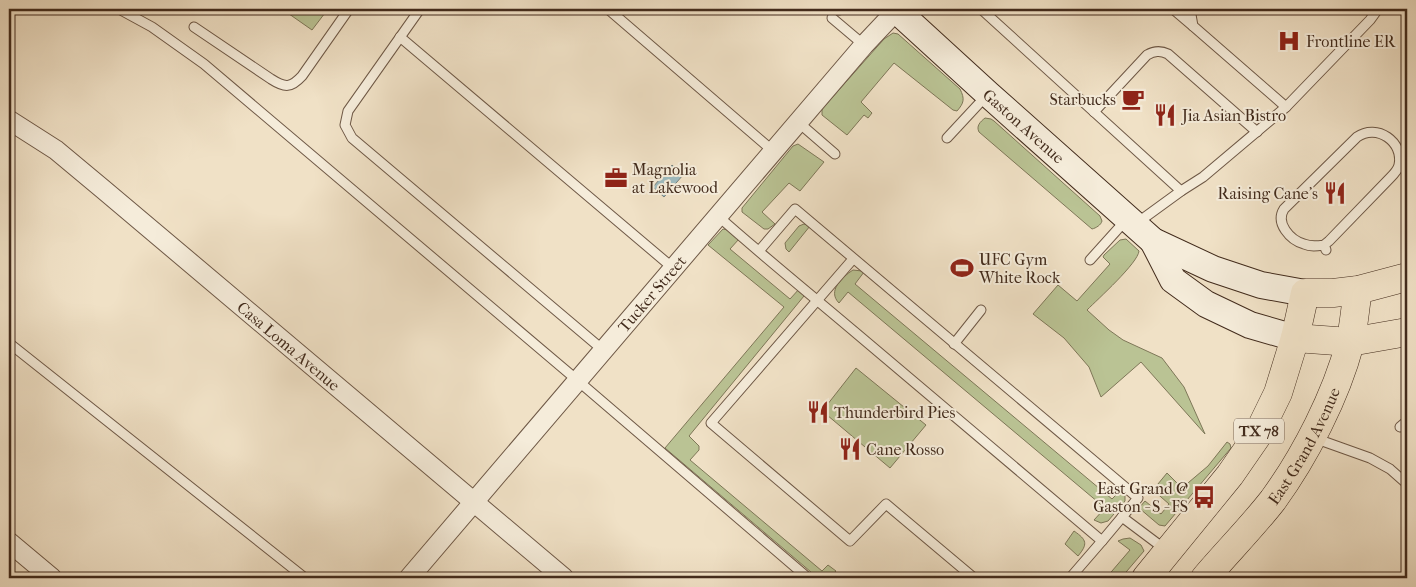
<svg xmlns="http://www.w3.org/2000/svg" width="1416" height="587" font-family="'IM FELL French Canon',serif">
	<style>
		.green { fill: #bac394; stroke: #7e7758 }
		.water { fill: #9ebbbf; stroke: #79817e }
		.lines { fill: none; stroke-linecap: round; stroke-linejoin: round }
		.lane-casing { stroke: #6e5846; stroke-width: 11 }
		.street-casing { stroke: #6e5846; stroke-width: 21 }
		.secondary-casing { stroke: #422b1c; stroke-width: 28 }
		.primary-casing { stroke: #422b1c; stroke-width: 29 }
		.lane { stroke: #f5ecda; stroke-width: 9 }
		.street { stroke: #f5ecda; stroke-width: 19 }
		.secondary { stroke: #f5ecda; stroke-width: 26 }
		.primary { stroke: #f0e1c6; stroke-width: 28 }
		.labels { text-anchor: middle; stroke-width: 4; stroke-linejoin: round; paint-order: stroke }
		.shield { fill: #f5ecda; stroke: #786555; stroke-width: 1 }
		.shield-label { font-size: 15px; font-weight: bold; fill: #422b1c }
		.poi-label { font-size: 16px; fill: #422b1c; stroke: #f5ecda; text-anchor: start }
		.street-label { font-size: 16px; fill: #422b1c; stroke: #f5ecda }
	</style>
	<rect width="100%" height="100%" fill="#f0e1c6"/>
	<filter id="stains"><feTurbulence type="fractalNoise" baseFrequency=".004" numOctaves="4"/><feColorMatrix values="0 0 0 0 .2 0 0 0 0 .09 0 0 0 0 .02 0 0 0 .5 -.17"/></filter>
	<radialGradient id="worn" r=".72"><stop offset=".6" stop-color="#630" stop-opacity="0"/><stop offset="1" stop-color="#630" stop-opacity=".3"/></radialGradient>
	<g class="green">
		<path d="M282,9H328L312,30Z"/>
		<path d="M893,33L898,34L960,89C965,99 964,103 957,111L953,110L894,63L861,102L872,113L868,118L864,115L847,135L822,115V109L884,39Z"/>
		<path d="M985,118L991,119L994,121L1100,216L1102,221C1101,225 1096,228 1092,229L979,132C976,126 980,122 985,118Z"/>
		<path d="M798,144L824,162L800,191L789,183L762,212L775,224L768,229H764L742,212V208L793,146Z"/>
		<path d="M804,224L810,226L789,252L786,249L785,243L799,226Z"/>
		<path d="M723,229L728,230L739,239L730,249L790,299L800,288L804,293V296L689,436L699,446V450L690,460L822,571L828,565L836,571L830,578H818L665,448L784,307L708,245Z"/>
		<path d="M1126,239L1139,251C1138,263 1098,299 1087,310L1109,330L1123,340L1162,358L1184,387L1205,434L1141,362L1101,397L1089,367L1064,338L1033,314L1058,285L1077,301L1110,264L1103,257L1104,255L1120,240Z"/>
		<path d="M853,270L862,271L864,272L855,284L1112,499L1122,489L1125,493V501L1108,521L1101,523L1094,520L1105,508L848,292L839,303C827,291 842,277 853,270Z"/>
		<path d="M856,368L926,425L890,468L827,415V405Z"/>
		<path d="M1227,442L1230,444L1231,448L1165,526L1159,525L1139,508L1145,501L1161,514L1169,504L1153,490L1167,473L1182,488L1208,466Z"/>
		<path d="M1074,531C1087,540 1088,544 1078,556L1065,544Z"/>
		<path d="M1130,538L1141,545L1144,551L1121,578H1106L1130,550L1118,541L1123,539Z"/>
	</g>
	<path class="water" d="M672,165L683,175L664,197L653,187Z"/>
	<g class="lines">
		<defs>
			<g id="lane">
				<path d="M119,9L152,27L204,64L577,380L808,578"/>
				<path d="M420,9L348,111L345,125L352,138L603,350"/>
				<path d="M608,9L773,151"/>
				<path d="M981,9L1181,191"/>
				<path d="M1173,9L1193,26"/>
				<path d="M1190,9L1193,26L1286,107"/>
				<path d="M839,10L840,9"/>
				<path d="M832,18L864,45"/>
				<path d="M194,27L271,79C285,88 291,88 302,76L349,9"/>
				<path d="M400,37L673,268"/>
				<path d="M1094,112L1147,55C1154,51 1160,50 1168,54L1257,132"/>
				<path d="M798,122L835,154"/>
				<path d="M947,138L986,96"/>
				<path d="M718,216C763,256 810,294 856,333C938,402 1020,471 1102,541L1138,498L795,209L759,251"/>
				<path d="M1137,223L1181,191L1203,177L1286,107L1370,20L1378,9"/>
				<path d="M1324,245C1317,246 1311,247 1304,244C1290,240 1275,223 1284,209L1357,137C1377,123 1404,142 1399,165C1398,170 1394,174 1390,178L1329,241L1324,245L1326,250"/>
				<path d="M853,259L711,423L850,541L886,504L974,578"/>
				<path d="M1090,260L1126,220"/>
				<path d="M9,343L305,578"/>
				<path d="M954,344L981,310"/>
				<path d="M1400,427L1407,421"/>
				<path d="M1314,438L1370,458L1390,469L1407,484"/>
				<path d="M1122,517L1166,550"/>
				<path d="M1070,578L1102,541"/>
			</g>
			<g id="street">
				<path id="s1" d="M9,120L56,150L104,190L564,578"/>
				<path d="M9,542L52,578"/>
				<path id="s2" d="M409,578L864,45L897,10"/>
			</g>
			<g id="secondary">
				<path id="s3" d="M895,9L988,94L1153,241L1213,269L1261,285L1305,293"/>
				<path d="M1153,241L1173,280L1206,304L1250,325L1295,338"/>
			</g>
			<g id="primary">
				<path d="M1295,338L1350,342L1407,332"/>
				<path d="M1146,578L1230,475L1257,436L1278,393L1295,338L1305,293H1333L1358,290L1407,277"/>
				<path id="s4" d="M1205,578C1227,552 1252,527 1273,500C1305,456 1336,396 1350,343C1354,326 1355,308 1358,290"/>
			</g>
		</defs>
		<use href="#lane" class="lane-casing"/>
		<use href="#street" class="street-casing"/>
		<use href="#secondary" class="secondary-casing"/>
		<use href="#primary" class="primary-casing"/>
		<use href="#lane" class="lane"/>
		<use href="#street" class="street"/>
		<use href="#secondary" class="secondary"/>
		<use href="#primary" class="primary"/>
	</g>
	<defs>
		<symbol id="hospital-bare" viewBox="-9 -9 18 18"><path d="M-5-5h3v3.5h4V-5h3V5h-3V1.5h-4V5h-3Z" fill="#8f2418" stroke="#f5ecda" stroke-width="2.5" paint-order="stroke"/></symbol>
		<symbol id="cafe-bare" viewBox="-9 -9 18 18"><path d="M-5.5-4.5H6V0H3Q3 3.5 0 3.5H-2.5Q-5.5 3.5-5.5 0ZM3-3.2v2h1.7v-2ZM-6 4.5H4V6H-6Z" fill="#8f2418" stroke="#f5ecda" stroke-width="2.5" paint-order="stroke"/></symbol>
		<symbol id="restaurant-bare" viewBox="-9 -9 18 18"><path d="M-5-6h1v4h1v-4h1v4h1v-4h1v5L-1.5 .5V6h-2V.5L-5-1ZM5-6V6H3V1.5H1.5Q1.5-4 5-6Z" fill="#8f2418" stroke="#f5ecda" stroke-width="2.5" paint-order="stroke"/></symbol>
		<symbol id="office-bare" viewBox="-9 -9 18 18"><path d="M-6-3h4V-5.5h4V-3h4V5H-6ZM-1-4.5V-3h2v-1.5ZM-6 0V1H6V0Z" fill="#8f2418" stroke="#f5ecda" stroke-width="2.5" paint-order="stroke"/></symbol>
		<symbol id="stadium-bare" viewBox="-9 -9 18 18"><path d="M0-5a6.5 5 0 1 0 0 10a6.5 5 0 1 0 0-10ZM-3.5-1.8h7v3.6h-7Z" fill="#8f2418" stroke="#f5ecda" stroke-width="2.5" paint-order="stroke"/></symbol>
		<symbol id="bus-bare" viewBox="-9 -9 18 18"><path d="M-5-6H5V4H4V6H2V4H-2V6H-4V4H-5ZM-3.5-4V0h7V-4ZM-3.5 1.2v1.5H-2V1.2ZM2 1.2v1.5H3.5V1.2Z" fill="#8f2418" stroke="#f5ecda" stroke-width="2.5" paint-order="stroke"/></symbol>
	</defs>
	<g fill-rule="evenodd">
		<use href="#hospital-bare" x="1273" y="25" width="32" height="32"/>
		<use href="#cafe-bare" x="1117" y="83" width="32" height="32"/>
		<use href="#restaurant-bare" x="1149" y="99" width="32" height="32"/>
		<use href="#office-bare" x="600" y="162" width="32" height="32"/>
		<use href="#restaurant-bare" x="1319" y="177" width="32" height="32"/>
		<use href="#stadium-bare" x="946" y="252" width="32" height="32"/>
		<use href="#restaurant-bare" x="802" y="396" width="32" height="32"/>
		<use href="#restaurant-bare" x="834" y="433" width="32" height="32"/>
		<use href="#bus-bare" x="1188" y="481" width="32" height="32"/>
	</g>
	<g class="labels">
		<rect class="shield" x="1234" y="418.5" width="50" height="25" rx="4"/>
		<g class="shield-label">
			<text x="1259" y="436">TX 78</text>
		</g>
		<g class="poi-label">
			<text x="1306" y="47">Frontline ER</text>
			<text x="1116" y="105" text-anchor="end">Starbucks</text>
			<text x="1182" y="121">Jia Asian Bistro</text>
			<text x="632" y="175">Magnolia<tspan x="632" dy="18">at Lakewood</tspan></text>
			<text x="1318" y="199" text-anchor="end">Raising Cane's</text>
			<text x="979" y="265">UFC Gym<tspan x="979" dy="18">White Rock</tspan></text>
			<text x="834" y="418">Thunderbird Pies</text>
			<text x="866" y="455">Cane Rosso</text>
			<text x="1188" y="494" text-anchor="end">East Grand @<tspan x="1188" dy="18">Gaston - S - FS</tspan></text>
		</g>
		<g class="street-label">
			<text dy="6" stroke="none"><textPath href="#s3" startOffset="174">Gaston Avenue</textPath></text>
			<text dy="6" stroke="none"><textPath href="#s2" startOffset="374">Tucker Street</textPath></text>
			<text dy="6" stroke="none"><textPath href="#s1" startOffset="360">Casa Loma Avenue</textPath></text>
			<text dy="6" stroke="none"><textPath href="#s4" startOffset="166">East Grand Avenue</textPath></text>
		</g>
	</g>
	<rect width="1416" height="587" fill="none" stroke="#f0e1c6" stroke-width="30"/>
	<rect x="10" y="10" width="1396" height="567" fill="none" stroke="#422b1c" stroke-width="2.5"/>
	<rect x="15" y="15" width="1386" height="557" fill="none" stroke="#422b1c"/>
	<rect width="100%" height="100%" filter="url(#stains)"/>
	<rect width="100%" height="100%" fill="url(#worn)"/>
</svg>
